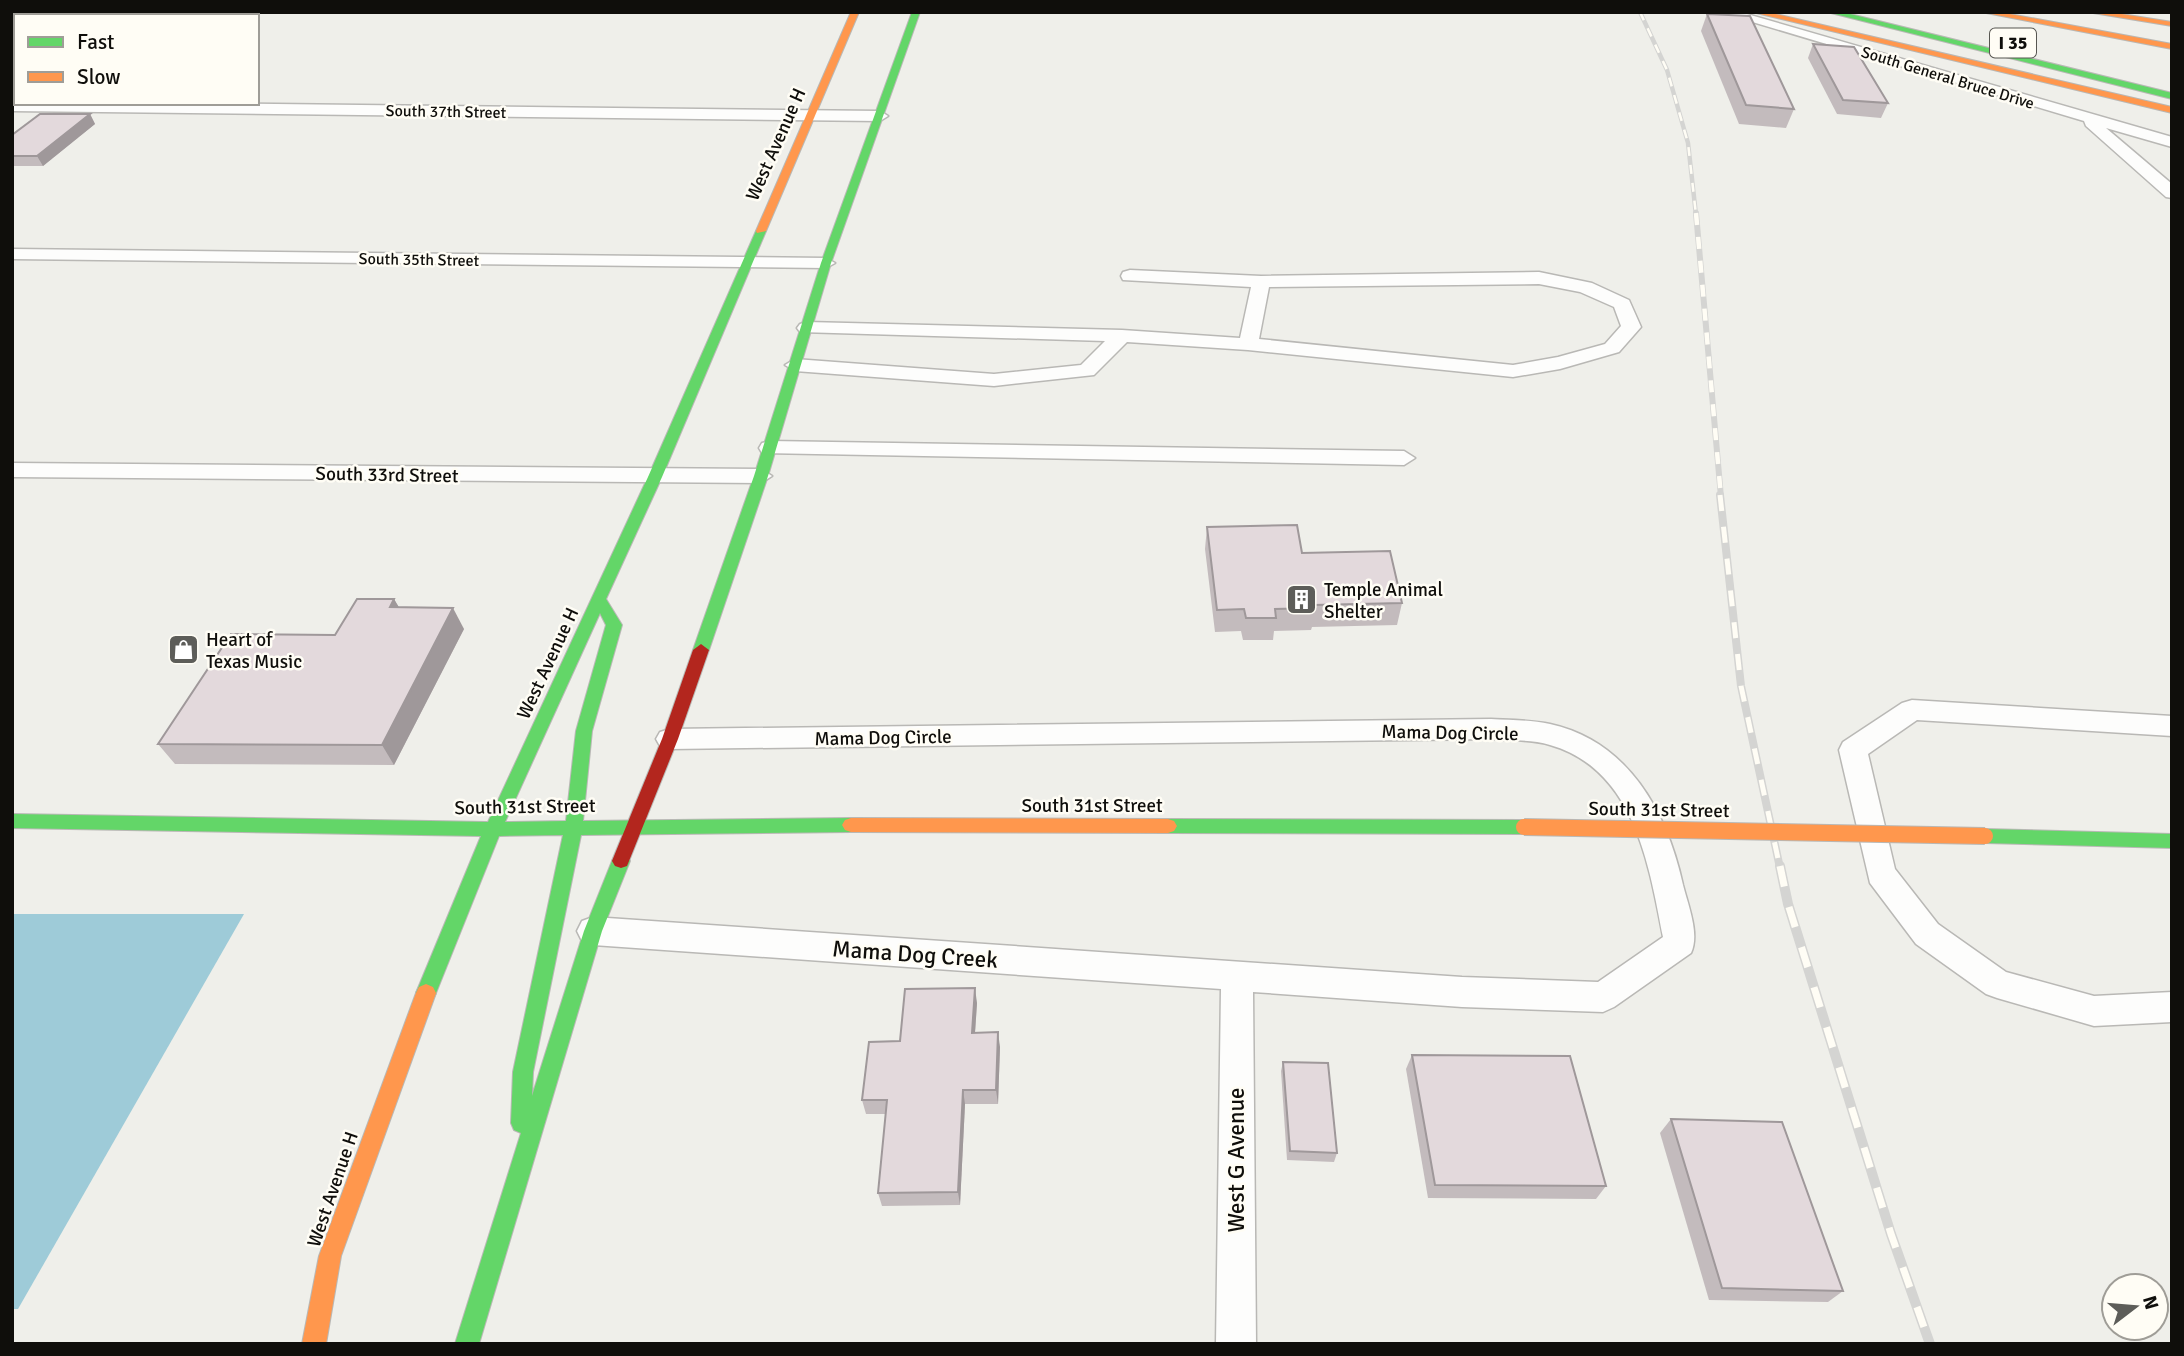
<svg xmlns="http://www.w3.org/2000/svg" width="2184" height="1356" font-family="Signika,sans-serif">
	<style>
		.water { fill: #9ecbd8 }
		.lines { fill: none; stroke-linecap: round; stroke-linejoin: round }
		.street-casing { stroke: #b9b8b5; stroke-width: 3 }
		.fast-casing { stroke: #b9b8b5; stroke-width: 2 }
		.slow-casing { stroke: #b9b8b5; stroke-width: 2 }
		.jam-casing { stroke: #b9b8b5; stroke-width: 2 }
		.street { fill: #fdfdfc; fill-rule: evenodd }
		.fast { fill: #63d668; fill-rule: evenodd }
		.slow { fill: #ff974d; fill-rule: evenodd }
		.jam { fill: #b3261e; fill-rule: evenodd }
		.rail-far3-casing { stroke: #d4d4d2; stroke-width: 4.5 }
		.rail-far2-casing { stroke: #d4d4d2; stroke-width: 6 }
		.rail-far1-casing { stroke: #d4d4d2; stroke-width: 8 }
		.rail-casing { stroke: #d4d4d2; stroke-width: 10 }
		.rail-far3 { stroke: #fffdf5; stroke-width: 2.5; stroke-dasharray: 9; stroke-linecap: butt }
		.rail-far2 { stroke: #fffdf5; stroke-width: 4.5; stroke-dasharray: 12; stroke-linecap: butt }
		.rail-far1 { stroke: #fffdf5; stroke-width: 5; stroke-dasharray: 16; stroke-linecap: butt }
		.rail { stroke: #fffdf5; stroke-width: 7; stroke-dasharray: 21; stroke-linecap: butt }
		.slow-bridge-casing { stroke: #b9b8b5; stroke-width: 18; stroke-linecap: butt }
		.slow-bridge { stroke: #ff974d; stroke-width: 16 }
		.wall { fill: #c3bbbd }
		.shaded-wall { fill: #9f989a }
		.building { fill: #e3d9dc; stroke: #9f989a; stroke-width: 2 }
		.labels { text-anchor: middle; stroke-width: 5; stroke-linejoin: round; paint-order: stroke }
		.far-street-label { font-size: 16px; fill: #0f0e0b; stroke: #fffdf5 }
		.shield { fill: #fffdf5; stroke: #575651; stroke-width: 2 }
		.shield-label { font-size: 18px; font-weight: bold; fill: #0f0e0b }
		.street-label { font-size: 19px; fill: #0f0e0b; stroke: #fffdf5 }
		.poi-label { font-size: 19px; fill: #0f0e0b; stroke: #fffdf5; text-anchor: start }
		.near-street-label { font-size: 23px; fill: #0f0e0b; stroke: #fffdf5 }
	</style>
	<rect width="100%" height="100%" fill="#efefea"/>
	<path class="water" d="M12,914H244L18,1309H12Z"/>
	<g class="lines">
		<defs>
			<g id="street">
				<path d="M166,12H181L179,16H163Z"/>
				<path d="M1719,12H1740L2172,137V147L2106,128L2172,184V198L2166,197L2086,126L2084,121Z"/>
				<path d="M12,101L880,111L888,116L880,121L12,111Z"/>
				<path d="M12,249L826,258L835,263L826,268L12,259Z"/>
				<path d="M1130,270L1261,276L1539,272L1592,283L1629,300L1641,327L1619,352L1560,369L1513,377L1248,350L1127,342L1094,375L994,386L795,371L785,365L795,359L994,374L1081,365L1105,341L800,332L797,328L800,324L807,322L1122,330L1240,338L1251,287L1123,280L1121,276L1123,272ZM1539,284L1580,292L1614,307L1621,326L1605,344L1558,357L1513,365L1259,339L1269,287Z"/>
				<path d="M770,441L1404,451L1415,458L1404,465L762,453L759,448L762,443Z"/>
				<path d="M12,463L761,469L772,476L761,483L12,477Z"/>
				<path d="M1912,700L2172,716V736L1917,720L1868,754L1895,869L1938,924L2006,972L2094,996L2172,992V1022L2094,1026L1997,998L1986,994L1916,944L1870,883L1839,750L1843,742L1902,703Z"/>
				<path d="M1491,719C1511,720 1531,720 1550,724C1628,741 1667,812 1683,885C1688,905 1700,934 1691,953L1614,1007L1603,1012L1462,1007L1253,992L1256,1344H1216L1221,989L593,945L582,941L577,931L582,921L593,917L1462,977L1598,982L1663,937C1649,864 1634,769 1550,745C1531,739 1510,741 1491,739L670,749L660,746L656,739L660,732L670,729Z"/>
			</g>
			<g id="fast">
				<path d="M912,12H920L831,263L768,476L709,650L701,656L696,654L693,650L754,476L821,263Z"/>
				<path d="M1827,12H1842L2172,93V99Z"/>
				<path d="M761,228L766,231L662,477L606,599L622,625L592,731L583,821L851,818L857,820L860,825L857,830L851,832L581,835L533,1072L532,1096L584,931L612,861L615,856L621,854L627,856L630,861L602,931L479,1344H455L521,1133L514,1130L511,1123L513,1072L563,835L499,836L436,993L433,999L426,1002L419,999L416,993L481,836L12,828V814L488,822L648,477L756,231ZM600,613L606,625L576,731L566,821L505,822Z"/>
				<path d="M1168,819L1524,820L1530,822L1533,827L1530,832L1524,834L1168,833L1162,831L1159,826L1162,821Z"/>
				<path d="M1985,829L2172,834V848L1985,843L1979,841L1976,836L1979,831Z"/>
			</g>
			<g id="slow">
				<path d="M851,12H859L766,231L757,233L756,231Z"/>
				<path d="M1752,12H1767L2172,107V113Z"/>
				<path d="M1981,12H1999L2172,44V49Z"/>
				<path d="M2087,12H2109L2172,22V26Z"/>
				<path d="M851,818L1168,819L1174,821L1177,826L1174,831L1168,833L851,832L845,830L842,825L845,820Z"/>
				<path d="M426,984L433,987L436,993L341,1256L326,1344H302L319,1256L416,993L419,987Z"/>
			</g>
			<path id="jam" d="M701,644L709,650L678,739L627,866L621,868L615,866L612,861L662,739L693,650Z"/>
		</defs>
		<use href="#street" class="street-casing"/>
		<use href="#fast" class="fast-casing"/>
		<use href="#slow" class="slow-casing"/>
		<use href="#jam" class="jam-casing"/>
		<use href="#street" class="street"/>
		<use href="#fast" class="fast"/>
		<use href="#slow" class="slow"/>
		<use href="#jam" class="jam"/>
		<defs>
			<path id="rail-far3" d="M1640,12L1667,70L1688,143L1696,215"/>
			<path id="rail-far2" d="M1696,213L1721,497"/>
			<path id="rail-far1" d="M1720,495L1741,686L1780,868"/>
			<path id="rail" d="M1780,866L1788,904L1891,1234L1930,1344"/>
		</defs>
		<use href="#rail-far3" class="rail-far3-casing"/>
		<use href="#rail-far2" class="rail-far2-casing"/>
		<use href="#rail-far1" class="rail-far1-casing"/>
		<use href="#rail" class="rail-casing"/>
		<use href="#rail-far3" class="rail-far3"/>
		<use href="#rail-far2" class="rail-far2"/>
		<use href="#rail-far1" class="rail-far1"/>
		<use href="#rail" class="rail"/>
		<defs>
			<path id="slow-bridge" d="M1524,827L1985,836"/>
		</defs>
		<use href="#slow-bridge" class="slow-bridge-casing"/>
		<use href="#slow-bridge" class="slow-bridge"/>
	</g>
	<g class="wall">
		<path d="M1707,14L1794,109L1786,128L1739,124L1701,31Z"/>
		<path d="M1813,44L1888,103L1881,118L1837,114L1808,58Z"/>
		<path d="M90,114L95,124L43,166H12V135Z"/>
		<path d="M1207,527L1302,553L1402,603L1397,625L1312,627L1311,630L1274,631L1273,640H1243L1241,631L1215,632L1205,549Z"/>
		<path d="M394,599L399,608L464,629L394,765L175,764L158,744Z"/>
		<path d="M977,1003L975,1033L1000,1047L998,1104H965L960,1205L882,1206L878,1193L886,1114H866L862,1100L900,1041Z"/>
		<path d="M1412,1055L1606,1186L1596,1199L1428,1198L1406,1069Z"/>
		<path d="M1283,1062L1337,1153L1334,1162L1287,1160L1281,1071Z"/>
		<path d="M1671,1119L1843,1291L1828,1302L1709,1300L1660,1133Z"/>
	</g>
	<g class="shaded-wall">
		<path d="M90,114L95,124L43,166L37,156Z"/>
		<path d="M394,599L406,619L390,607Z"/>
		<path d="M453,608L464,629L394,765L382,745Z"/>
		<path d="M975,988L977,1003L974,1047L972,1033Z"/>
		<path d="M998,1032L1000,1047L998,1104L996,1090Z"/>
		<path d="M963,1090L965,1104L960,1205L958,1192Z"/>
	</g>
	<g class="building">
		<path d="M1707,14L1750,16L1794,109L1746,105Z"/>
		<path d="M1813,44L1854,47L1888,103L1843,100Z"/>
		<path d="M40,114H90L37,156H12V135Z"/>
		<path d="M1297,525L1302,553L1390,551L1402,603L1314,605L1315,608L1275,609L1276,618H1246L1244,609L1217,610L1207,527Z"/>
		<path d="M357,599H394L390,607L453,608L382,745L158,744L231,634L335,635Z"/>
		<path d="M975,988L972,1033L998,1032L996,1090H963L958,1192L878,1193L887,1100H862L869,1042L900,1041L905,989Z"/>
		<path d="M1412,1055L1570,1056L1606,1186L1435,1185Z"/>
		<path d="M1283,1062L1328,1063L1337,1153L1290,1151Z"/>
		<path d="M1671,1119L1782,1122L1843,1291L1722,1288Z"/>
	</g>
	<defs>
		<symbol id="building-square" viewBox="-11 -11 22 22"><rect x="-9" y="-9" width="18" height="18" rx="4" fill="#5d5d59" stroke="#fffdf5"/><path d="M-4-6H4V6H1V3H-1V6H-4ZM-2.5-4.3h1.7v1.8h-1.7ZM.8-4.3h1.7v1.8H.8ZM-2.5-1h1.7V.8h-1.7ZM.8-1h1.7V.8H.8Z" fill="#fff"/></symbol>
		<symbol id="shop-square" viewBox="-11 -11 22 22"><rect x="-9" y="-9" width="18" height="18" rx="4" fill="#5d5d59" stroke="#fffdf5"/><path d="M-5-2.5h2.3a2.7 3.5 0 0 1 5.4 0H5L5.5 6h-11ZM-1.5-2.5h3a1.5 2.3 0 0 0-3 0Z" fill="#fff"/></symbol>
	</defs>
	<g fill-rule="evenodd">
		<use href="#building-square" x="1284" y="582" width="35" height="35"/>
		<use href="#shop-square" x="166" y="632" width="35" height="35"/>
	</g>
	<g class="labels">
		<g class="far-street-label">
			<text transform="translate(1948 77) rotate(17)" y="6">South General Bruce Drive</text>
			<text transform="translate(446 111) rotate(1)" y="6">South 37th Street</text>
			<text transform="translate(419 259) rotate(1)" y="6">South 35th Street</text>
		</g>
		<rect class="shield" x="1990" y="28.5" width="46" height="29" rx="5"/>
		<g class="shield-label">
			<text x="2013" y="49">I 35</text>
		</g>
		<g class="street-label">
			<text transform="translate(775 144) rotate(-66)" y="7">West Avenue H</text>
			<text transform="translate(387 474) rotate(1)" y="7">South 33rd Street</text>
			<text transform="translate(547 663) rotate(-65)" y="7">West Avenue H</text>
			<text transform="translate(1450 732) rotate(1)" y="7">Mama Dog Circle</text>
			<text transform="translate(883 737) rotate(-1)" y="7">Mama Dog Circle</text>
			<text x="1092" y="812">South 31st Street</text>
			<text transform="translate(525 806) rotate(-1)" y="7">South 31st Street</text>
			<text transform="translate(1659 809) rotate(1)" y="7">South 31st Street</text>
			<text transform="translate(332 1189) rotate(-71)" y="7">West Avenue H</text>
		</g>
		<g class="poi-label">
			<text x="1324" y="596">Temple Animal<tspan x="1324" dy="22">Shelter</tspan></text>
			<text x="206" y="646">Heart of<tspan x="206" dy="22">Texas Music</tspan></text>
		</g>
		<g class="near-street-label">
			<text transform="translate(915 954) rotate(4)" y="8">Mama Dog Creek</text>
			<text transform="translate(1236 1160) rotate(-90)" y="8">West G Avenue</text>
		</g>
	</g>
	<rect width="2184" height="1356" fill="none" stroke="#0f0e0b" stroke-width="28"/>
	<rect x="14" y="14" width="245" height="91" fill="#fffdf5" stroke="#9f9d97" stroke-width="2"/>
	<rect x="28" y="37" width="35" height="10" fill="#63d668" stroke="#9f9d97" stroke-width="2"/>
	<text x="77" y="49" font-size="21" fill="#0f0e0b">Fast</text>
	<rect x="28" y="72" width="35" height="10" fill="#ff974d" stroke="#9f9d97" stroke-width="2"/>
	<text x="77" y="84" font-size="21" fill="#0f0e0b">Slow</text>
	<g transform="translate(2135 1307) rotate(74)"><circle r="33" fill="#fffdf5" stroke="#9f9d97" stroke-width="2"/>
	<path d="M0-5L12 26L0 18L-12 26Z" fill="#5d5d59"/>
	<text y="-10" font-size="19" font-weight="bold" text-anchor="middle" fill="#0f0e0b">N</text>
	</g>
</svg>
